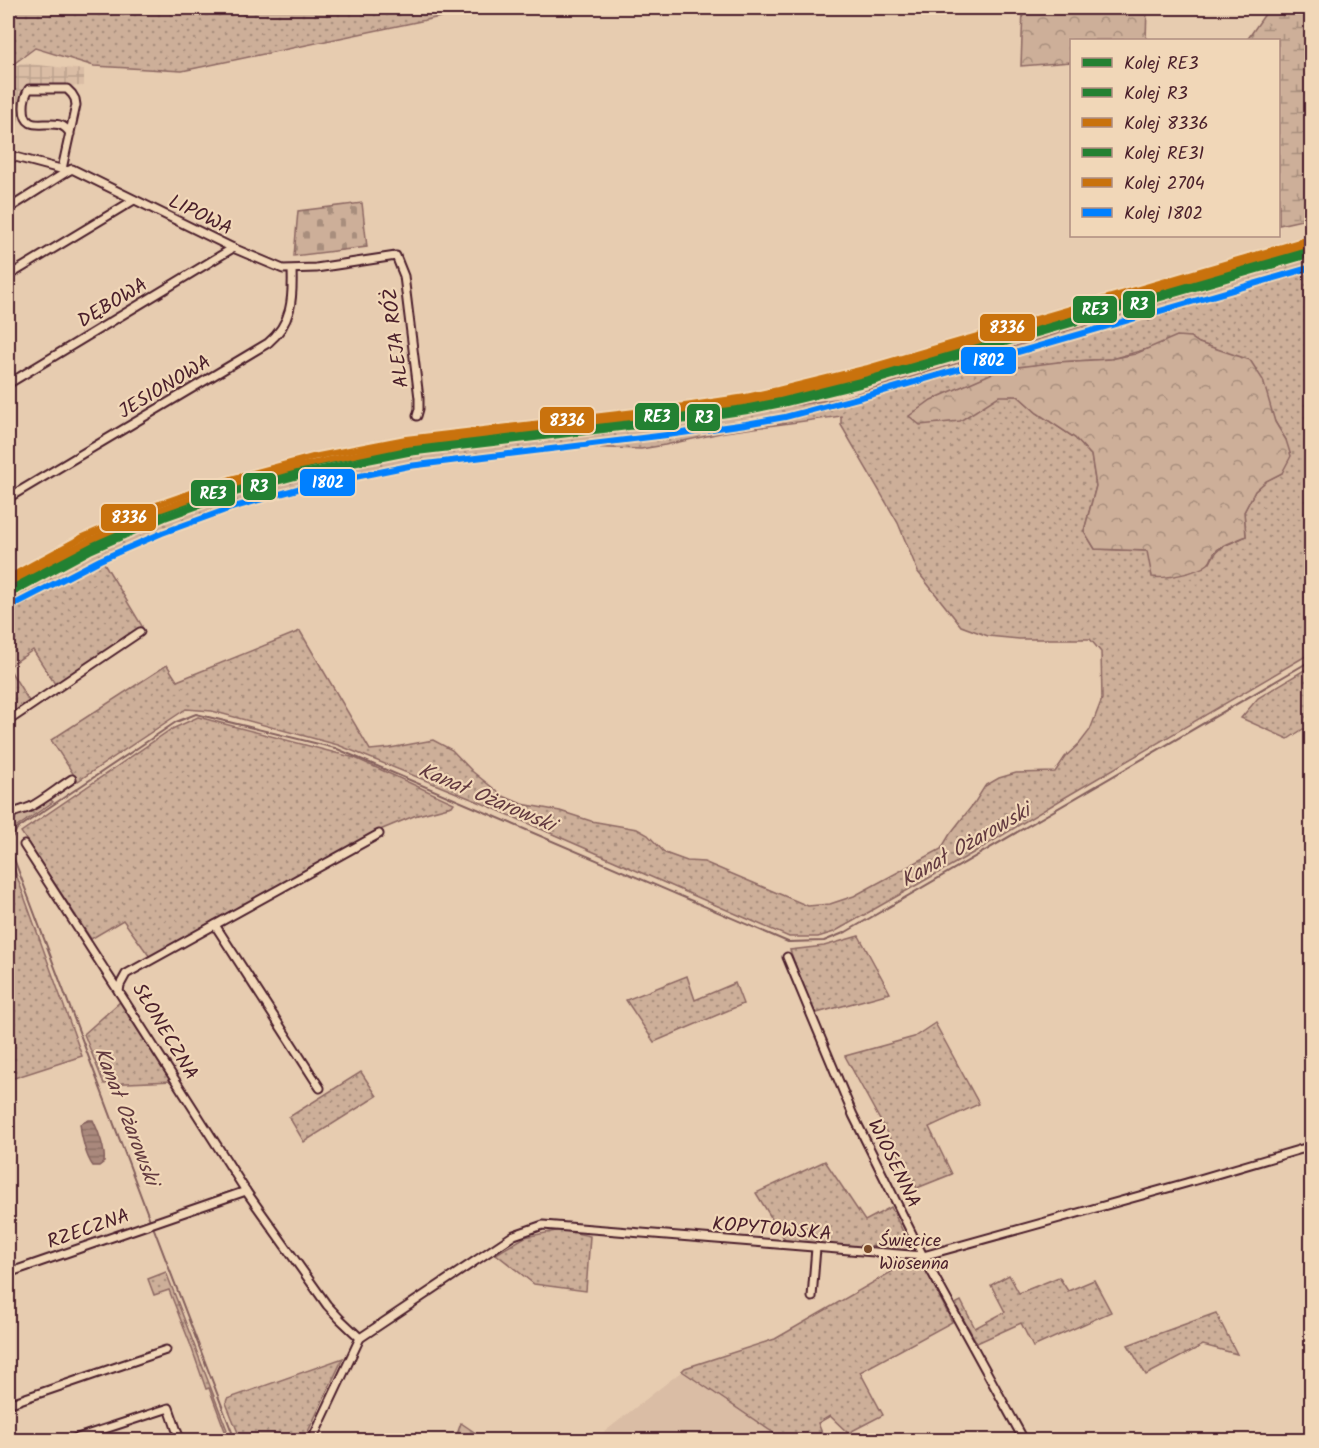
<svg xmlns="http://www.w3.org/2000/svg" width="1319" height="1448" font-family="Kalam,sans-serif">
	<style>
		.built { fill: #dabda5 }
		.industrial { fill: url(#industrial-grid) }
		.grass { fill: url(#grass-dots); stroke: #8c6762; stroke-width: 1.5; fill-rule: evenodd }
		.forest { fill: url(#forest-crowns); stroke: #8c6762; stroke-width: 1.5 }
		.wetland { fill: url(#wetland-marsh); stroke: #8c6762; stroke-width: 1.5 }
		.cemetery { fill: url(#cemetery-stones); stroke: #8c6762; stroke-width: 1.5 }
		.water { fill: url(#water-rules); stroke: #835e5b; stroke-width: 1.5 }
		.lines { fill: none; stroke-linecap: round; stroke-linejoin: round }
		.stream { stroke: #835e5b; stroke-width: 2 }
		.minor-casing { stroke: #4a1f2b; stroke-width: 11 }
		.minor { stroke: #f1d7b8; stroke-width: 7 }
		.rail-1-casing { stroke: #f1d7b8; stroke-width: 10 }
		.rail-2-casing { stroke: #f1d7b8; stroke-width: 10 }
		.rail-3-casing { stroke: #f1d7b8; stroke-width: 10 }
		.rail-4-casing { stroke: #f1d7b8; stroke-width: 10 }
		.rail-5-casing { stroke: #f1d7b8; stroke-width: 10 }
		.rail-6-casing { stroke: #f1d7b8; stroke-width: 10 }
		.rail-1 { stroke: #238132; stroke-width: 6 }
		.rail-2 { stroke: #238132; stroke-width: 6 }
		.rail-3 { stroke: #c9720d; stroke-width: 6 }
		.rail-4 { stroke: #238132; stroke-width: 6 }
		.rail-5 { stroke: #c9720d; stroke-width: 6 }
		.rail-6 { stroke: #0080ff; stroke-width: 6 }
		.bus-dot { fill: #7a4b2a; stroke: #f1d7b8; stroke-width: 2 }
		.labels { text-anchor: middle; stroke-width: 4.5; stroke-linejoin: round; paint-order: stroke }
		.bus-label { font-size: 18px; fill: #4a1f2b; stroke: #f1d7b8; text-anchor: start }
		.street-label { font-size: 20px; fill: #4a1f2b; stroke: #f1d7b8 }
		.water-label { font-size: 21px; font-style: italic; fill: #62393f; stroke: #f1d7b8 }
		.line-badge { stroke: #f1d7b8; stroke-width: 2 }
		.badge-label { font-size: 16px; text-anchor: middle; font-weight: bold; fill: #fff }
	</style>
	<defs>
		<pattern id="industrial-grid" width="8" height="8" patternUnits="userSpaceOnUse" patternTransform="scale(1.5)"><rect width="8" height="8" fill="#dabda5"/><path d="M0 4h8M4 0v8" fill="none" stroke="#bda28e"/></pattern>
		<pattern id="grass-dots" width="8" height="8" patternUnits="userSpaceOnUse" patternTransform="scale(1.5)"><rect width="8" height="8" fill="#cdaf99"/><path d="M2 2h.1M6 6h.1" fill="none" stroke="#a88e7d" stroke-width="1.8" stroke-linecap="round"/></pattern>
		<pattern id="forest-crowns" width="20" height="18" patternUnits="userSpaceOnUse" patternTransform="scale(1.5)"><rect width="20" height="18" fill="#cdaf99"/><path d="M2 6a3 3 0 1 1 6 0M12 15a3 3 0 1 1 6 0" fill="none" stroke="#a88e7d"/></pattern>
		<pattern id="wetland-marsh" width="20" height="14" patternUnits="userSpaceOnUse" patternTransform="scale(1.5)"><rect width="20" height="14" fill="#cdaf99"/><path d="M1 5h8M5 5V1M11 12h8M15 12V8" fill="none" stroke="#a88e7d"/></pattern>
		<pattern id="cemetery-stones" width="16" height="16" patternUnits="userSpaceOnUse" patternTransform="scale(1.5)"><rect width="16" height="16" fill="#cdaf99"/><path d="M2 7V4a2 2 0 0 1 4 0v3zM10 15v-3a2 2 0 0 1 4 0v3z" fill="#a88e7d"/></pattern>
		<pattern id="water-rules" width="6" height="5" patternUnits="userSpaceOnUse" patternTransform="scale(1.5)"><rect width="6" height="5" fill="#a9887b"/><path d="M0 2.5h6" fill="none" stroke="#8c6f65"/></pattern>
	</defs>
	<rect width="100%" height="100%" fill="#e7ccb0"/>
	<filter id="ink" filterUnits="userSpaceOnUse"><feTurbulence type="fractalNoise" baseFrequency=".0167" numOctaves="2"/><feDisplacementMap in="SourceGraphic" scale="12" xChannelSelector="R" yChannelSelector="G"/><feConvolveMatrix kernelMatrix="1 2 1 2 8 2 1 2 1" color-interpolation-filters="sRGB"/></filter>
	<g filter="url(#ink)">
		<path class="built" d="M682,1371L784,1440H594Z"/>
		<path class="industrial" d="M20,63L84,70V86L27,88L11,148L8,147V73Z"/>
		<g class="grass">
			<path d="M8,8H483L182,71L94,66L35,48L8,68Z"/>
			<path d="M1311,258V653L1064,798L973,853L834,932L818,937H789L479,802L338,745L212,711L186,709L78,781L51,740L167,665L177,681L300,631L370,750L390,748L433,740L452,750L473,772L503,796L522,804L560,811L591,821L637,829L648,835L665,853L687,861L704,862L808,906L830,904L854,896L941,849L950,834L975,802L985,786L999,778L1016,773L1055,772L1065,757L1080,743L1090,730L1102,699L1101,652L1090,639H1019L988,636L961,626L918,572L898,523L841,425V416L725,432L665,445L641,449L579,447L544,452L427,463L363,475L244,503L137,541L101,558L142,626L55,684L33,650L8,667V596L94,552L184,512L258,490L380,459L723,417L841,398ZM1190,337L1199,343L1250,361L1275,422L1286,440L1282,473L1266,481L1255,491L1244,512L1246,536C1228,546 1219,543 1210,563L1148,551L1095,549L1084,531L1096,486L1091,455L1075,438L1037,413L1018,396L999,395L1058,362L1111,359Z"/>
			<path d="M1311,666V731L1303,729L1288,739L1241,718L1258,698Z"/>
			<path d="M8,667L29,701L8,716Z"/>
			<path d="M198,717L355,758L454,803L452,806L414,816L380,830L150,957L123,920L91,939L21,832L170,730Z"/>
			<path d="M49,798L53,802L14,829L8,838V822L10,818L24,813Z"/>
			<path d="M8,852L82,1056L8,1080Z"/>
			<path d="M859,936L890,993L813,1014L790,950L824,946Z"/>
			<path d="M687,976L695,1000L735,983L743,1004L654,1042L626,1000Z"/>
			<path d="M120,1002L173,1081L104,1084L84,1034Z"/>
			<path d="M935,1023L979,1104L929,1127L952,1174L917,1188L845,1056L914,1037Z"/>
			<path d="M361,1072L377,1096L304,1142L289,1117Z"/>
			<path d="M825,1161L865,1221L891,1207L910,1246L909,1250L904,1252L785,1240L756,1193Z"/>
			<path d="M561,1230L590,1236L586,1291L534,1284L496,1254L525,1237Z"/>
			<path d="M912,1260L923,1264L952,1322L860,1372L883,1415L848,1433L830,1416L818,1423L822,1433L803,1440H784L682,1371L685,1368L775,1339Z"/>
			<path d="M166,1272L227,1430L225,1431L209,1388L206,1389L191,1346L169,1290L154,1295L148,1279Z"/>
			<path d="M1009,1275L1019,1293L1059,1277L1068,1291L1094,1280L1111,1312L1033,1347L1021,1323L977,1343L955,1304L961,1301L975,1328L1005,1312L991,1285Z"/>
			<path d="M1216,1313L1237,1354L1203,1345L1146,1375L1128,1345L1152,1336Z"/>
			<path d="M343,1358L304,1440H241L226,1403L227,1399Z"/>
			<path d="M461,1423L486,1440H455Z"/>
		</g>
		<g class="forest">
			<path d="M1023,8H1147L1146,40H1072L1071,62L1021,66Z"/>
			<path d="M1177,336L1190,337L1199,343L1250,360L1263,380L1275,422L1286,440L1291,456L1282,473L1266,481L1255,491L1244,512L1246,536C1237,541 1222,544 1215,552C1212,555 1212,561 1208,564C1197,573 1166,579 1152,577L1147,551L1095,549L1084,531L1096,486L1091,455L1075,438L1037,413L1018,396H999L960,421L920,425L909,416L931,400L1002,369L1058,362L1111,359L1135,354Z"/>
		</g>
		<path class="wetland" d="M1268,8H1312L1311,218L1279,225L1278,40H1247L1265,14Z"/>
		<path class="cemetery" d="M362,203L367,247L294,256L298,211Z"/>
		<path class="water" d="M89,1120H93C98,1130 106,1151 104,1162L99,1166H93C86,1157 81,1136 80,1124Z"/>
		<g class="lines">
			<g class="stream">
				<path d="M150,1220L11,851V839L17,829L176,722L196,714L335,748L788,942L824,941L846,932L1312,660"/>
				<path d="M154,1229L235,1440"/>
			</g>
			<defs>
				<g id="minor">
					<path d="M8,155L68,171L72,169L233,248L283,269L316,268L396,256L404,276L419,398V409L417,416"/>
					<path d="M62,169L76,105L75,99L72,94L67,89H29C25,95 24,100 24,107C24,141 58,110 70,134"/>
					<path d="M8,209L68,171"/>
					<path d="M8,276L134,200"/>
					<path d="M8,384L233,248"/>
					<path d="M8,498L268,343C292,323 293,299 292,270"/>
					<path d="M8,721L140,632"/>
					<path d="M8,817C14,810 22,811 30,807C45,799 58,788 72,779"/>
					<path d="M24,845L119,992"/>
					<path d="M215,925L320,1088"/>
					<path d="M787,957L853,1115L923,1256L1024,1440"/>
					<path d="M8,1273L246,1191"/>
					<path d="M812,1297L816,1248"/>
					<path d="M360,1338L340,1319L327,1305L246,1191L119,992L120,985L126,974L379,834"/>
					<path d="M8,1404L166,1350"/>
					<path d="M71,1440L169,1408L180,1440"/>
					<path d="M312,1440L360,1338L514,1235L543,1225L923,1256L1186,1183L1312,1146"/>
				</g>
			</defs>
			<use href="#minor" class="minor-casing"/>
			<use href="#minor" class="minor"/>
			<defs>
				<path id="rail-1" d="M8,586L87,544L162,511L233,486L315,464L407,446L679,414L747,404L780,397L870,375L1312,246"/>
				<path id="rail-2" d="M12,593L90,551L165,518L235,493L317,471L408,453L680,421L748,411L782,404L872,382L1312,254"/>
				<path id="rail-3" d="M8,578L83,537L159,504L231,479L313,457L406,439L678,407L746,397L778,390L868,368L1310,239"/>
				<path id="rail-4" d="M8,591L93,547L156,519L226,494L298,474L407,451L673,419L744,409L781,402L869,380L1312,251"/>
				<path id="rail-5" d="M8,583L90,540L153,512L224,487L296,467L406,444L672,412L743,402L779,395L867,373L1310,244"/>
				<path id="rail-6" d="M15,604L100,560L162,533L231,508L301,488L409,466L675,434L746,424L785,417L873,394L1312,267"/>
			</defs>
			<use href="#rail-1" class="rail-1-casing"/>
			<use href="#rail-2" class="rail-2-casing"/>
			<use href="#rail-3" class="rail-3-casing"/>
			<use href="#rail-4" class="rail-4-casing"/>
			<use href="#rail-5" class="rail-5-casing"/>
			<use href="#rail-6" class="rail-6-casing"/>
			<use href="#rail-1" class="rail-1"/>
			<use href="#rail-2" class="rail-2"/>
			<use href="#rail-3" class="rail-3"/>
			<use href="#rail-4" class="rail-4"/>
			<use href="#rail-5" class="rail-5"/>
			<use href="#rail-6" class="rail-6"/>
		</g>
	</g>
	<circle class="bus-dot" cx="868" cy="1249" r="5"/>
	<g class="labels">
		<g class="bus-label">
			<text x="879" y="1246">Święcice<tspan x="879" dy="23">Wiosenna</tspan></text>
		</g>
		<g class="street-label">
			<text transform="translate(201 214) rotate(26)" y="7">LIPOWA</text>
			<text transform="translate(112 302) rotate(-31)" y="7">DĘBOWA</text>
			<text transform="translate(395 338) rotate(-97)" y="7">ALEJA RÓŻ</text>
			<text transform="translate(164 386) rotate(-31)" y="7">JESIONOWA</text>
			<text transform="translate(166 1031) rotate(59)" y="7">SŁONECZNA</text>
			<text transform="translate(895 1163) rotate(64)" y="7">WIOSENNA</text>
			<text transform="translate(88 1228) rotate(-19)" y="7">RZECZNA</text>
			<text transform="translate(772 1228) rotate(5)" y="7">KOPYTOWSKA</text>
		</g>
		<g class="water-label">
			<text transform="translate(487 797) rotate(23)" y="7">Kanał Ożarowski</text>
			<text transform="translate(965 845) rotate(-30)" y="7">Kanał Ożarowski</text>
			<text transform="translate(127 1116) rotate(69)" y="7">Kanał Ożarowski</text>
		</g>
	</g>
	<g class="line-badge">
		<rect x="1122" y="290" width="34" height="29" rx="6" fill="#238132"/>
		<rect x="1072" y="295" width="46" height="29" rx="6" fill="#238132"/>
		<rect x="979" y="313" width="57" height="29" rx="6" fill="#c9720d"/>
		<rect x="960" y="346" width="57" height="29" rx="6" fill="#0080ff"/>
		<rect x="634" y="402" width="46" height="29" rx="6" fill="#238132"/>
		<rect x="686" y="403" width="35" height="29" rx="6" fill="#238132"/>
		<rect x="539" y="406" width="56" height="28" rx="6" fill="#c9720d"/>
		<rect x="299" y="468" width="57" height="29" rx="6" fill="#0080ff"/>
		<rect x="242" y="472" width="35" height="29" rx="6" fill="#238132"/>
		<rect x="190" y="479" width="46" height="28" rx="6" fill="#238132"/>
		<rect x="100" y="503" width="57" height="29" rx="6" fill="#c9720d"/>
	</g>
	<g class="badge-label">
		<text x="1139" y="310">R3</text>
		<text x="1095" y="315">RE3</text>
		<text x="1007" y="333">8336</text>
		<text x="989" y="366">1802</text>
		<text x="657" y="422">RE3</text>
		<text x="704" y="423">R3</text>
		<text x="567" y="426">8336</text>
		<text x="328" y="488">1802</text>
		<text x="259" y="492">R3</text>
		<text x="213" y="499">RE3</text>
		<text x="129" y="523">8336</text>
	</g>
	<rect width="1319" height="1448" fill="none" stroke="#f1d7b8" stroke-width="30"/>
	<rect x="15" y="15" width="1289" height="1418" fill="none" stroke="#4a1f2b" stroke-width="2" filter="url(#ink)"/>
	<rect x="1070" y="39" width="210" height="198" fill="#f1d7b8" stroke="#ae8d80" stroke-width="1.5"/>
	<rect x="1082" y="58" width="30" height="9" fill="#238132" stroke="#ae8d80" stroke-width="1.5"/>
	<text x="1124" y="69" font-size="18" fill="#4a1f2b">Kolej RE3</text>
	<rect x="1082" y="88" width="30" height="9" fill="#238132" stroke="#ae8d80" stroke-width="1.5"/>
	<text x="1124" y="99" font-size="18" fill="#4a1f2b">Kolej R3</text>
	<rect x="1082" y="118" width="30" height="9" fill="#c9720d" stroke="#ae8d80" stroke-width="1.5"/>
	<text x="1124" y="129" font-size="18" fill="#4a1f2b">Kolej 8336</text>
	<rect x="1082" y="148" width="30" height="9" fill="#238132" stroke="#ae8d80" stroke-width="1.5"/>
	<text x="1124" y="159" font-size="18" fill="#4a1f2b">Kolej RE31</text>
	<rect x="1082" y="178" width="30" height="9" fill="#c9720d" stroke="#ae8d80" stroke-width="1.5"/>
	<text x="1124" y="189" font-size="18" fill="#4a1f2b">Kolej 2704</text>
	<rect x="1082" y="208" width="30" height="9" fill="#0080ff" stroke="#ae8d80" stroke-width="1.5"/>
	<text x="1124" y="219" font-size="18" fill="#4a1f2b">Kolej 1802</text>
</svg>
